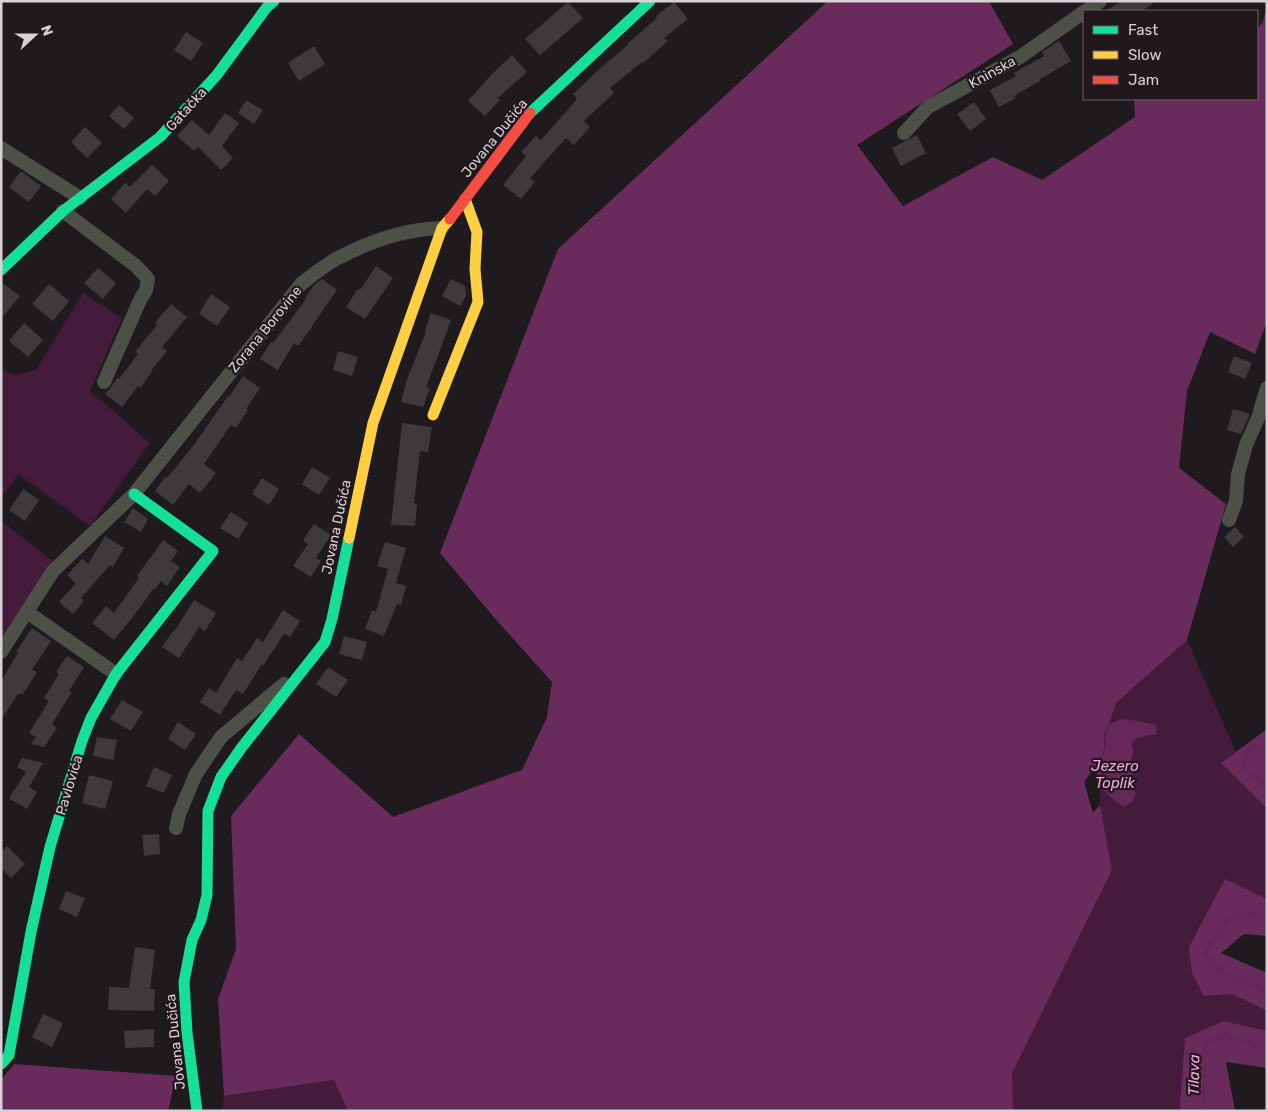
<svg xmlns="http://www.w3.org/2000/svg" width="1268" height="1112" font-family="Rubik,sans-serif">
	<style>
		.green { fill: #451b3c }
		.forest { fill: #682b5b }
		.water { fill: #662759 }
		.lines { fill: none; stroke-linecap: round; stroke-linejoin: round }
		.stream { stroke: #662759; stroke-width: 4 }
		.building { fill: #3e393c }
		.street { stroke: #4d5047; stroke-width: 14 }
		.fast { stroke: #16e098; stroke-width: 11 }
		.slow { stroke: #ffcf43; stroke-width: 11 }
		.jam { stroke: #f24e42; stroke-width: 11 }
		.labels { text-anchor: middle; stroke-width: 4.5; stroke-linejoin: round; paint-order: stroke }
		.street-label { font-size: 14px; fill: #d8d2d6; stroke: #21181e }
		.water-label { font-size: 15px; font-style: italic; fill: #f6a6e1; stroke: #21181e }
	</style>
	<rect width="100%" height="100%" fill="#1f1a1d"/>
	<g class="green">
		<path d="M83,293L122,318L90,391L150,443L90,526L18,474L1,498V369L14,375L36,370Z"/>
		<path d="M1,521L53,561L1,638Z"/>
		<path d="M1187,640L1236,752L1221,763L1267,809V899L1225,880L1204,996L1232,994L1267,1011V1031L1225,1021L1180,1106L1181,1111H1013L1011,1073L1112,870L1100,805L1099,783L1109,796L1123,807L1130,805L1135,797L1131,784L1134,779C1132,772 1133,766 1131,759L1134,752C1127,738 1144,736 1154,735V724C1145,723 1134,719 1125,719C1120,720 1115,722 1109,724L1116,703Z"/>
		<path d="M335,1080L348,1111H222L224,1096Z"/>
	</g>
	<g class="forest">
		<path d="M828,1H989L1013,44L857,145L903,206L993,157L1042,180L1135,117L1134,99H1257V29L1263,22L1267,3V321L1255,354L1210,332L1187,391L1179,468L1226,504L1187,640L1116,703L1109,724L1105,732L1104,748L1103,756L1084,782L1093,813L1100,805L1112,870L1012,1073L1013,1111H348L334,1080L224,1096L218,999L236,949L231,816L299,734L393,817L522,770L547,717L552,682L498,622L440,553L558,249Z"/>
		<path d="M1267,729V809L1221,763Z"/>
		<path d="M1225,879L1267,899V936L1244,934L1221,953L1267,973V1011L1232,994L1204,996L1192,973L1189,947Z"/>
		<path d="M1224,1021L1267,1031V1068L1226,1062L1235,1111H1181L1180,1106L1185,1038Z"/>
		<path d="M14,1064L176,1076L168,1111H1V1080Z"/>
	</g>
	<path class="water" d="M1122,719C1133,719 1144,723 1154,724L1157,728L1156,734C1147,737 1126,736 1134,752L1131,759C1134,765 1132,772 1134,779L1132,781L1131,784L1136,792C1134,801 1131,805 1123,807C1113,799 1096,788 1097,773C1097,766 1103,758 1104,751C1106,739 1103,736 1109,724Z"/>
	<g class="lines">
		<g class="stream">
			<path d="M1267,745L1247,750L1244,769L1267,787"/>
			<path d="M1267,916L1254,914L1230,918L1204,954L1225,974L1267,991"/>
			<path d="M1204,1111L1205,1044L1225,1036L1267,1047"/>
		</g>
	</g>
	<g class="building">
		<path d="M1121,1H1156L1142,11H1106Z"/>
		<path d="M568,2L583,18L540,55L525,39Z"/>
		<path d="M674,2L688,19L664,38L668,41L643,63L642,62L610,88L614,93L584,121L590,127L574,145L566,138L530,178L535,182L521,199L503,185L526,156L521,152L536,136L541,140L577,99L573,94L605,64L628,45L627,44L657,18L656,16Z"/>
		<path d="M186,32L203,43L191,61L174,50Z"/>
		<path d="M1059,41L1071,61L1039,80L1040,81L1014,96L1016,98L999,107L990,90L1016,76L1014,73L1044,56L1042,52Z"/>
		<path d="M314,46L325,64L299,81L288,63Z"/>
		<path d="M512,55L527,72L498,98L500,100L485,116L468,101L492,74Z"/>
		<path d="M246,100L263,110L254,124L238,113Z"/>
		<path d="M974,102L986,119L970,131L957,114Z"/>
		<path d="M119,105L134,118L124,129L109,116Z"/>
		<path d="M225,113L239,123L222,146L233,158L221,170L198,147L194,151L177,136L192,120L209,135Z"/>
		<path d="M85,127L102,143L87,158L71,142Z"/>
		<path d="M917,135L926,153L901,166L892,148Z"/>
		<path d="M152,165L169,181L155,196L147,189L126,213L111,199L125,183L130,187Z"/>
		<path d="M21,171L41,186L29,202L9,187Z"/>
		<path d="M376,266L393,278L365,319L346,307L358,289L360,290Z"/>
		<path d="M98,268L116,283L103,299L84,283Z"/>
		<path d="M322,279L337,290L312,326V327L298,346L294,343L278,370L260,359L271,342L273,343L306,299L305,298L314,285Z"/>
		<path d="M451,279L465,286L466,296L460,306L442,296Z"/>
		<path d="M1,282L20,296L1,319Z"/>
		<path d="M49,284L69,301L53,321L32,304Z"/>
		<path d="M211,294L230,307L217,326L199,314Z"/>
		<path d="M171,304L187,317L162,347L167,351L151,371L152,372L140,388L138,386L122,407L105,394L112,386L117,378L119,379L138,354L135,352L157,325L155,323Z"/>
		<path d="M431,313L451,320L438,356L426,387L430,388L423,407L401,402L407,379L426,332L425,331Z"/>
		<path d="M24,323L43,340L28,357L9,341Z"/>
		<path d="M338,351L358,357L352,376L333,370Z"/>
		<path d="M1234,356L1252,363L1245,379L1228,372Z"/>
		<path d="M243,376L260,388L246,409L248,410L236,428L231,425L204,464L216,473L200,493L189,484L173,505L155,491L166,476L168,477L196,442L228,396L229,397Z"/>
		<path d="M1233,409L1250,414L1241,434L1227,430Z"/>
		<path d="M402,423L432,427L428,452L420,451L414,503L417,504L415,526L391,525Z"/>
		<path d="M312,467L330,478L319,495L302,484Z"/>
		<path d="M262,478L279,489L269,505L252,494Z"/>
		<path d="M23,489L39,500L25,521L9,510Z"/>
		<path d="M133,508L148,519L141,532L124,522Z"/>
		<path d="M231,512L248,523L238,539L220,528Z"/>
		<path d="M314,524L331,535L316,558L321,561L311,577L293,566L308,544L303,540Z"/>
		<path d="M1235,527L1244,537L1233,547L1224,537Z"/>
		<path d="M105,536L124,548L113,567L110,565L81,598L84,601L73,614L59,602L76,583L67,575L82,559L88,564Z"/>
		<path d="M163,540L178,551L171,561L180,567L167,586L161,581L155,589L154,588L136,613L114,640L92,623L106,606L114,613L139,578L137,576Z"/>
		<path d="M385,542L406,548L396,583L406,586L401,605L397,604L384,636L365,629L372,610L376,612L388,569L377,566Z"/>
		<path d="M194,600L216,613L205,631L199,627L179,658L162,647L173,631L174,632Z"/>
		<path d="M283,610L300,621L290,637L284,634L263,666L262,664L243,694L236,690L220,715L200,702L209,688L216,693L237,658L242,661L257,638L263,642Z"/>
		<path d="M32,628L51,641L32,670L37,672L23,694H18L1,720V681L18,653L16,652Z"/>
		<path d="M344,636L367,642L362,660L339,654Z"/>
		<path d="M67,656L84,667L69,691L72,692L52,724L57,728L44,747L31,744L36,737L29,733L49,701L44,698L59,674L56,672Z"/>
		<path d="M328,667L348,680L336,697L316,684Z"/>
		<path d="M122,700L143,712L131,731L110,719Z"/>
		<path d="M178,722L196,734L185,750L168,739Z"/>
		<path d="M97,737L117,740L113,760L93,756Z"/>
		<path d="M22,758L43,763L29,787L37,792L27,809L9,798L26,772L17,767Z"/>
		<path d="M154,767L172,775L164,793L146,786Z"/>
		<path d="M89,775L113,781L105,809L82,803Z"/>
		<path d="M159,834L160,854L144,856L142,835Z"/>
		<path d="M7,846L25,864L11,878L1,868V852Z"/>
		<path d="M66,891L85,898L77,917L59,909Z"/>
		<path d="M135,947L155,950L150,989H155L154,1011L108,1010L109,987L129,988Z"/>
		<path d="M43,1014L63,1023L52,1047L32,1037Z"/>
		<path d="M154,1029V1047L125,1048L124,1031Z"/>
	</g>
	<g class="lines">
		<g class="street">
			<path d="M1086,11L1100,1"/>
			<path d="M904,133L928,107L1020,57L1084,12"/>
			<path d="M1,148L80,198"/>
			<path d="M63,211L136,266L148,279L146,290L140,300L104,382"/>
			<path d="M1229,520L1236,501L1238,474L1246,445L1258,418L1267,388"/>
			<path d="M27,612L116,674"/>
			<path d="M1,652L53,571L134,494L301,284C314,274 327,263 342,256C373,240 407,229 442,228"/>
			<path d="M176,828L179,814L196,774L221,737L284,684"/>
		</g>
		<g class="fast">
			<path d="M530,113L650,1"/>
			<path d="M1,270L63,211L160,137L216,76L267,7L274,1"/>
			<path d="M1,1064L9,1055L31,932L50,847L82,741L91,718L116,674L213,551L134,494"/>
			<path d="M197,1111L187,1033L184,982L192,940L201,920L207,895L208,811L221,777L242,747L325,642L332,619L349,538"/>
		</g>
		<g class="slow">
			<path d="M433,415L478,302L475,269L477,232L465,199"/>
			<path d="M349,538L373,423L442,228L450,219"/>
		</g>
		<path class="jam" d="M450,219L530,113"/>
	</g>
	<g class="labels">
		<g class="street-label">
			<text transform="translate(992 72) rotate(-29)" y="5">Kninska</text>
			<text transform="translate(186 109) rotate(-48)" y="5">Gatačka</text>
			<text transform="translate(494 138) rotate(-51)" y="5">Jovana Dučića</text>
			<text transform="translate(265 329) rotate(-51)" y="5">Zorana Borovine</text>
			<text transform="translate(336 527) rotate(-78)" y="5">Jovana Dučića</text>
			<text transform="translate(69 785) rotate(-73)" y="5">Pavlovića</text>
			<text transform="translate(175 1042) rotate(-96)" y="5">Jovana Dučića</text>
		</g>
		<g class="water-label">
			<text x="1115" y="771">Jezero<tspan x="1115" dy="17">Toplik</tspan></text>
			<text transform="translate(1194 1075) rotate(-89)" y="5">Tilava</text>
		</g>
	</g>
	<rect width="1268" height="1112" fill="none" stroke="#d8d2d6" stroke-width="5"/>
	<rect x="1083" y="10" width="175" height="90" fill="#21181e" stroke="#6a6268"/>
	<rect x="1093" y="26" width="25" height="8" fill="#16e098" stroke="#6a6268"/>
	<text x="1128" y="35" font-size="15" fill="#d8d2d6">Fast</text>
	<rect x="1093" y="51" width="25" height="8" fill="#ffcf43" stroke="#6a6268"/>
	<text x="1128" y="60" font-size="15" fill="#d8d2d6">Slow</text>
	<rect x="1093" y="76" width="25" height="8" fill="#f24e42" stroke="#6a6268"/>
	<text x="1128" y="85" font-size="15" fill="#d8d2d6">Jam</text>
	<g transform="translate(35 35) rotate(69)" stroke="#21181e" stroke-width="4" paint-order="stroke">
	<path d="M0-4L9 19L0 12L-9 19Z" fill="#d8d2d6"/>
	<text y="-8" font-size="14" font-weight="bold" text-anchor="middle" fill="#d8d2d6">N</text>
	</g>
</svg>
